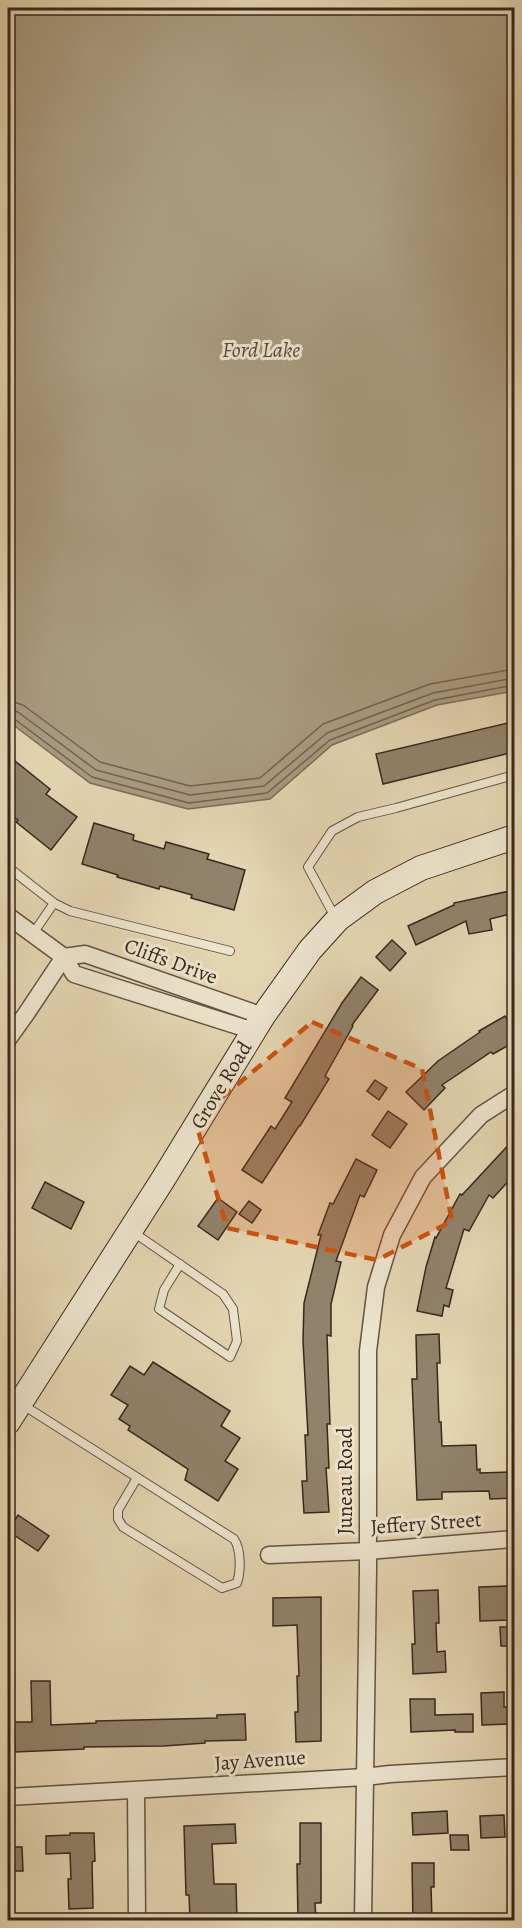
<svg xmlns="http://www.w3.org/2000/svg" width="522" height="1928" font-family="Alegreya,serif">
	<style>
		.water { fill: #a99a80; stroke: #7b6c59; stroke-width: 1.5 }
		.lines { fill: none; stroke-linecap: round; stroke-linejoin: round }
		.shore { stroke: #70614f; stroke-width: 1.5 }
		.building { fill: #91826b; stroke: #37281e; stroke-width: 1.5 }
		.service-casing { stroke: #625343; stroke-width: 10 }
		.minor-casing { stroke: #625343; stroke-width: 19 }
		.secondary-casing { stroke: #37281e; stroke-width: 26 }
		.service { stroke: #ede4cd; stroke-width: 8 }
		.minor { stroke: #ede4cd; stroke-width: 16 }
		.secondary { stroke: #ede4cd; stroke-width: 24 }
		.marked { fill: #cd520f; fill-opacity: 0.2; stroke: #cd520f; stroke-width: 4.5; stroke-dasharray: 12 8; stroke-linejoin: round }
		.labels { text-anchor: middle; stroke-width: 6; stroke-linejoin: round; paint-order: stroke }
		.street-label { font-size: 21px; fill: #37281e; stroke: #ede4cd }
		.water-label { font-size: 22px; font-style: italic; fill: #594a3b; stroke: #ede4cd }
	</style>
	<rect width="100%" height="100%" fill="#e4d5b2"/>
	<filter id="stains"><feTurbulence type="fractalNoise" baseFrequency=".00333" numOctaves="4"/><feColorMatrix values="0 0 0 0 .2 0 0 0 0 .09 0 0 0 0 .02 0 0 0 .5 -.17"/></filter>
	<radialGradient id="worn" r=".72"><stop offset=".6" stop-color="#630" stop-opacity="0"/><stop offset="1" stop-color="#630" stop-opacity=".3"/></radialGradient>
	<path class="water" d="M8,8H514V691L437,705L332,745L270,799L188,809L90,783L8,721Z"/>
	<g class="lines">
		<g class="shore">
			<path d="M8,700L23,705L100,762L190,786L260,778L323,724L430,684L514,669"/>
			<path d="M8,709L18,712L96,770L190,795L264,786L327,733L433,693L514,678"/>
			<path d="M8,717L13,718L92,777L189,803L267,793L330,740L435,700L514,685"/>
		</g>
	</g>
	<g class="building">
		<path d="M512,722L514,730V752L383,784L376,754Z"/>
		<path d="M15,761L50,789L46,794L77,817L51,850L16,822L18,820L8,812V772Z"/>
		<path d="M94,823L134,835L133,840L164,849L166,842L209,854L207,859L245,870L234,910L191,898L192,895L160,886L159,889L117,877L118,875L82,864Z"/>
		<path d="M514,890V913L490,919L492,930L469,934L466,921L416,945L408,926L454,905V903Z"/>
		<path d="M392,940L406,953L390,971L376,957Z"/>
		<path d="M361,977L378,990L352,1025L353,1026L325,1076L329,1079L300,1126H299L262,1183L242,1170L271,1126L275,1129L292,1102L285,1098L342,1003Z"/>
		<path d="M505,1016L514,1032V1042L493,1054L491,1052L442,1085L445,1088L424,1110L406,1092L438,1061L480,1032L479,1031Z"/>
		<path d="M375,1080L387,1088L379,1100L367,1091Z"/>
		<path d="M388,1111L407,1124L390,1148L372,1135Z"/>
		<path d="M514,1139V1175L493,1198L489,1195L469,1231L464,1229L446,1288L453,1290L449,1307L444,1305L442,1316L417,1311L426,1267L435,1237L436,1238L460,1194L462,1195Z"/>
		<path d="M356,1159L377,1170L364,1197L360,1195L336,1261L341,1262L331,1304V1336L327,1335L330,1424H327L329,1468H326L329,1512L304,1513L302,1481H307L305,1435H308L303,1341L304,1303L321,1235H318L330,1203L333,1204Z"/>
		<path d="M45,1182L84,1202L71,1229L32,1208Z"/>
		<path d="M218,1198L237,1212L218,1240L198,1226Z"/>
		<path d="M249,1201L261,1210L252,1223L239,1214Z"/>
		<path d="M439,1334L440,1363H437L439,1422H441L442,1446L476,1445L477,1470L480,1469V1473L514,1472V1498L490,1499L489,1491L442,1492V1499L417,1500L412,1379H417L416,1335Z"/>
		<path d="M153,1362L230,1411L221,1426L240,1438L225,1461L238,1469L218,1501L185,1480L188,1469L128,1430L130,1426L119,1419L128,1405L111,1395L130,1366L144,1375Z"/>
		<path d="M18,1515L49,1536L38,1551L8,1531Z"/>
		<path d="M508,1586L509,1620L480,1621L479,1587Z"/>
		<path d="M438,1590L439,1623H436L437,1652L445,1651L446,1672L413,1674L412,1644H415L413,1591Z"/>
		<path d="M321,1597V1741L296,1742L295,1712H298L297,1676H299L297,1625L273,1626V1598Z"/>
		<path d="M500,1627H514V1646H501Z"/>
		<path d="M31,1681H50L51,1725L96,1723V1721L217,1718V1715L245,1714L246,1740L205,1741V1743L164,1746L84,1747V1749L15,1752L14,1722H32Z"/>
		<path d="M504,1692V1707H512V1724L482,1725L481,1693Z"/>
		<path d="M410,1699H435V1715L473,1714V1732H455V1730L411,1732Z"/>
		<path d="M447,1811L448,1833L413,1835L412,1813Z"/>
		<path d="M504,1815L505,1837L481,1838L480,1816Z"/>
		<path d="M300,1823H321V1903H315L316,1920H298L297,1864H300Z"/>
		<path d="M235,1824L236,1843L212,1844L214,1884H236L237,1920H190L189,1895H186L184,1826Z"/>
		<path d="M70,1833H94L95,1861L92,1862L93,1908L69,1909L68,1879H71L70,1853L46,1854V1836L70,1835Z"/>
		<path d="M450,1835H468L469,1850H451Z"/>
		<path d="M8,1847H22L23,1871H8Z"/>
		<path d="M412,1863H434V1887H431L432,1920H413Z"/>
	</g>
	<g class="lines">
		<defs>
			<g id="service">
				<path d="M8,867L54,903L70,911L230,951"/>
				<path d="M336,919L308,867L332,831L358,817L396,808L514,775"/>
				<path d="M32,935L54,903"/>
				<path d="M133,1232L223,1294L233,1309L237,1341L230,1357L159,1309L164,1290L180,1264"/>
				<path d="M23,1405L234,1539C241,1549 241,1571 237,1583L222,1588L123,1527L118,1519V1510L137,1478"/>
			</g>
			<g id="minor">
				<path d="M8,916L64,957L74,974L254,1031"/>
				<path d="M64,957L85,954L263,1016"/>
				<path d="M8,1039L26,1014L64,957"/>
				<path d="M269,1555L368,1551L514,1539"/>
				<path d="M136,1791L137,1920"/>
				<path d="M8,1797L365,1777L390,1774L514,1767"/>
				<path d="M363,1920L368,1570V1351L376,1287L392,1235L423,1177L481,1115L514,1094"/>
			</g>
			<path id="secondary" d="M8,1422L162,1181L263,1016L310,950L338,919L375,892L421,868L514,837"/>
		</defs>
		<use href="#service" class="service-casing"/>
		<use href="#minor" class="minor-casing"/>
		<use href="#secondary" class="secondary-casing"/>
		<use href="#service" class="service"/>
		<use href="#minor" class="minor"/>
		<use href="#secondary" class="secondary"/>
	</g>
	<path class="marked" d="M312,1022L422,1069L452,1221L377,1260L227,1228L195,1120Z"/>
	<g class="labels">
		<g class="street-label">
			<text transform="translate(171 961) rotate(20)" y="7">Cliffs Drive</text>
			<text transform="translate(221 1085) rotate(-59)" y="7">Grove Road</text>
			<text transform="translate(345 1481) rotate(-90)" y="7">Juneau Road</text>
			<text transform="translate(426 1523) rotate(-4)" y="7">Jeffery Street</text>
			<text transform="translate(260 1760) rotate(-4)" y="7">Jay Avenue</text>
		</g>
		<g class="water-label">
			<text x="261" y="357">Ford Lake</text>
		</g>
	</g>
	<rect width="522" height="1928" fill="none" stroke="#e4d5b2" stroke-width="30"/>
	<rect x="9" y="9" width="504" height="1910" fill="none" stroke="#37281e" stroke-width="3"/>
	<rect x="15" y="15" width="492" height="1898" fill="none" stroke="#37281e" stroke-width="1.5"/>
	<rect width="100%" height="100%" filter="url(#stains)"/>
	<rect width="100%" height="100%" fill="url(#worn)"/>
</svg>
